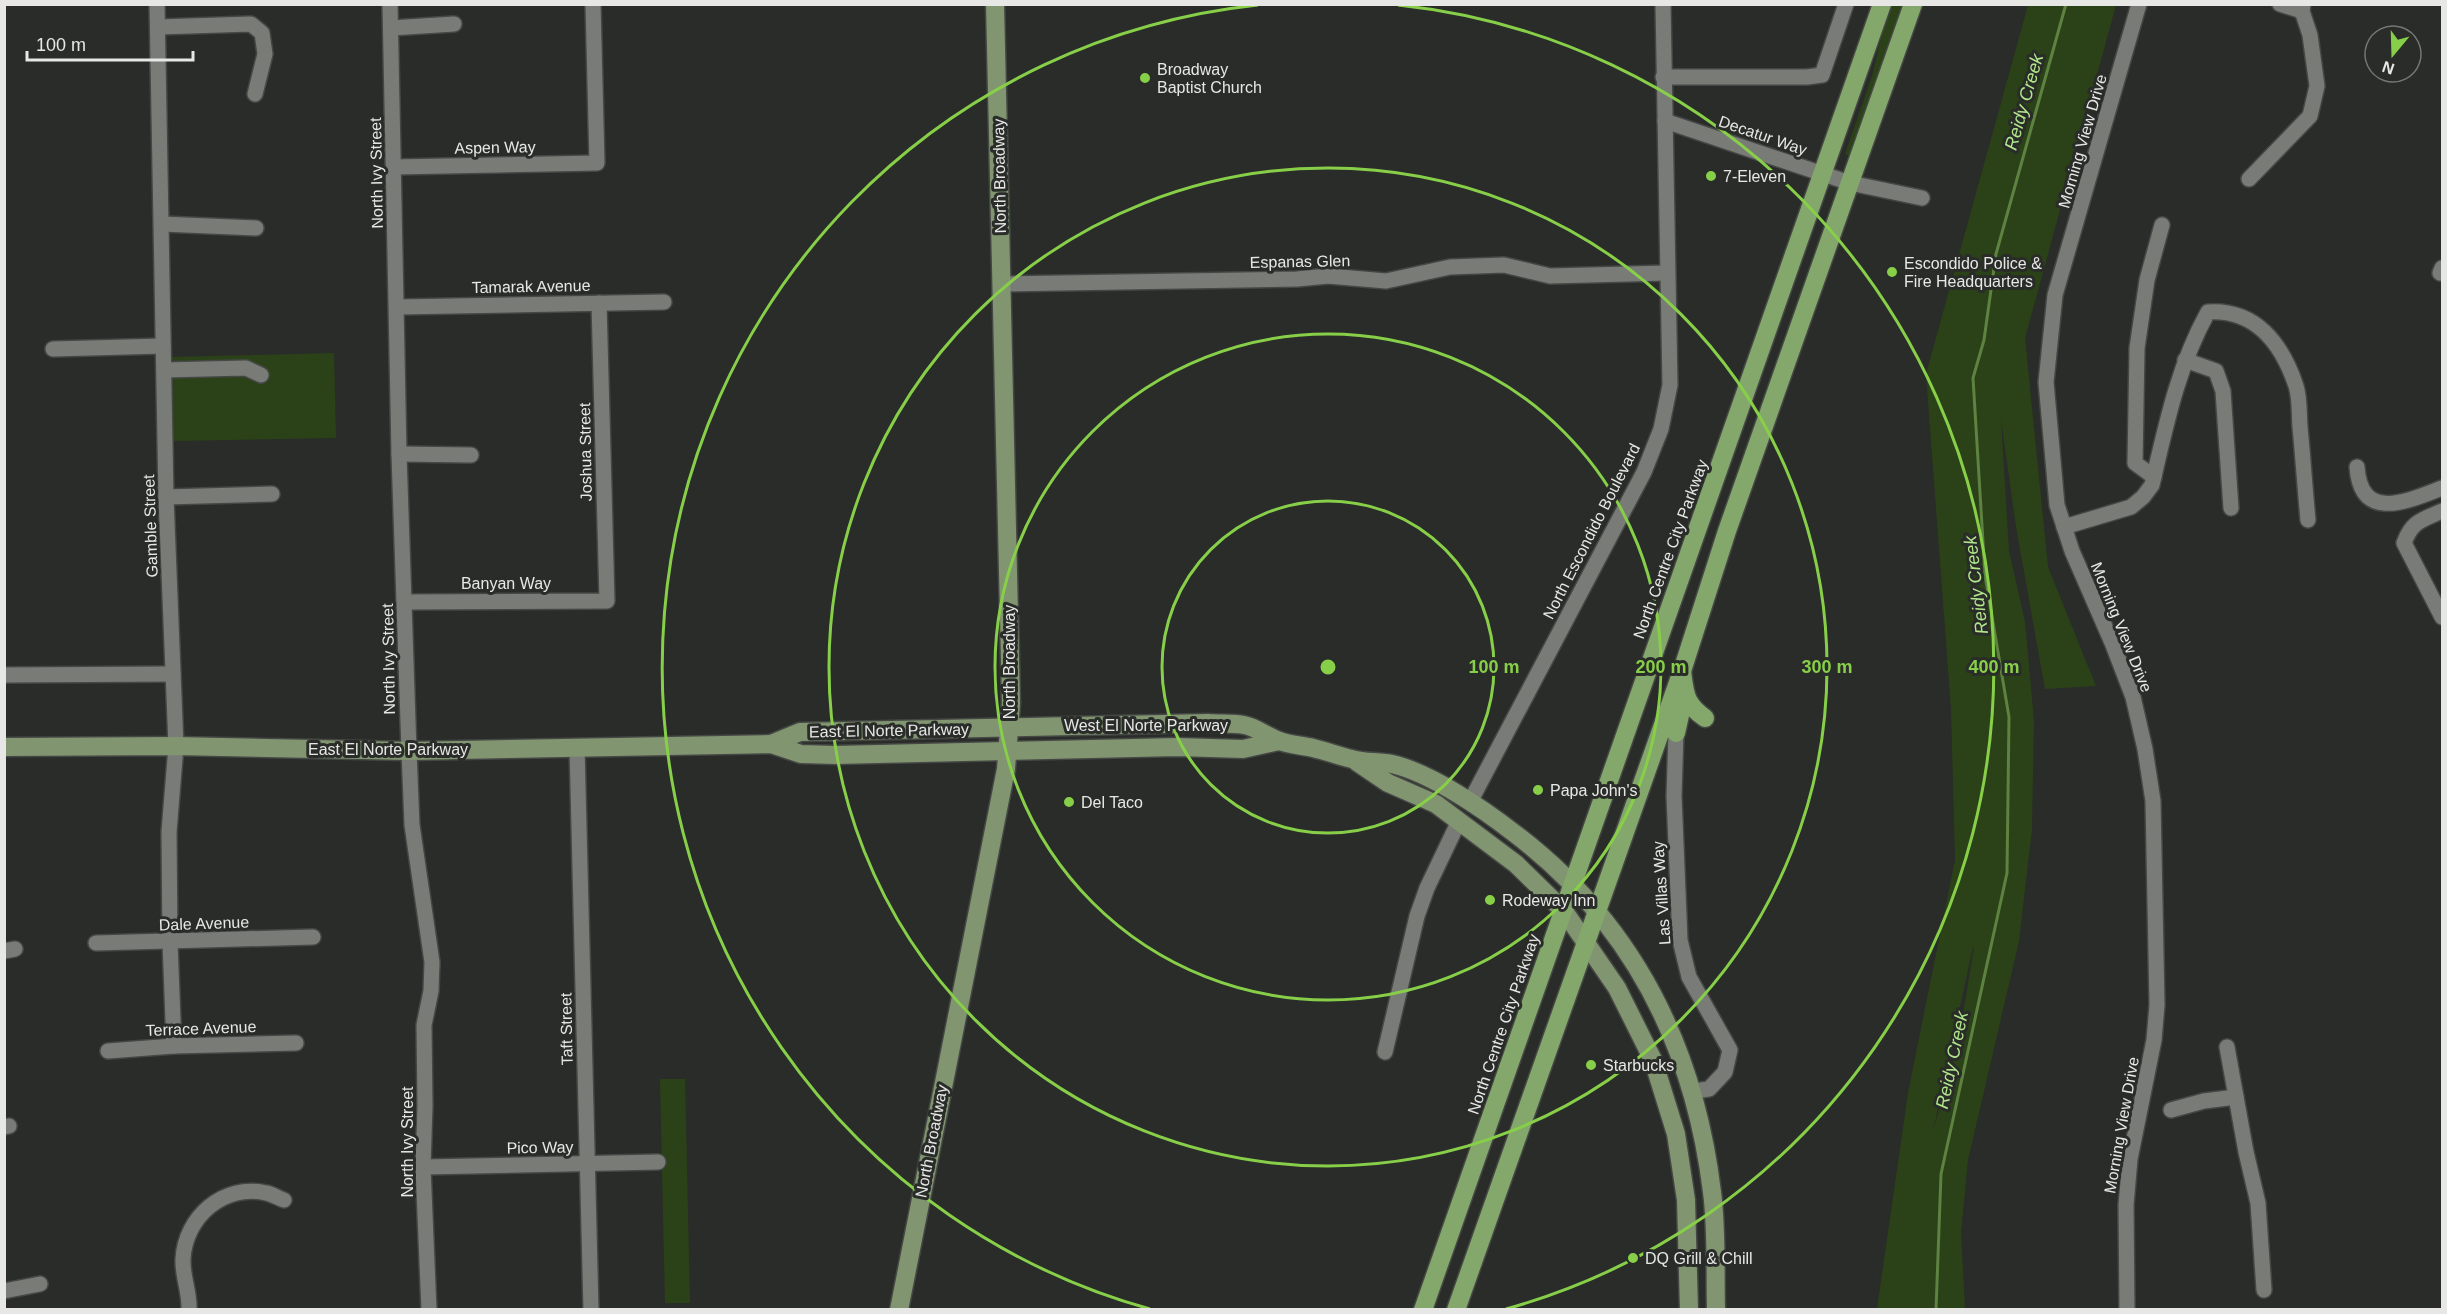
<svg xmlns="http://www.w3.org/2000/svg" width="2447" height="1314" font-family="Helvetica,sans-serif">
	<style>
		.green { fill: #2b4218; fill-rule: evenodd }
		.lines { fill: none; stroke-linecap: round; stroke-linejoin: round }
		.stream { stroke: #5e8241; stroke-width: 3 }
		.minor-casing { stroke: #454744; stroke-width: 18 }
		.major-casing { stroke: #454744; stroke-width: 21 }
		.highway-casing { stroke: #454744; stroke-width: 21 }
		.minor { stroke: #797b77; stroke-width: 15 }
		.major { stroke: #809570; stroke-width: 18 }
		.highway { stroke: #84a76b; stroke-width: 18 }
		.ring { fill: none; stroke: #88cf49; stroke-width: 3 }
		.poi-dot { fill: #88cf49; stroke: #292c28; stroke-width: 2 }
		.labels { text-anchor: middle; stroke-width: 6; stroke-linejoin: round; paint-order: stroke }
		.poi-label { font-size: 16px; fill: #e7e8e6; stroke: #292c28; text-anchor: start }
		.street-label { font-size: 16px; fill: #e7e8e6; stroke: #292c28 }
		.water-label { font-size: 18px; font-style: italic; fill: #b2e78c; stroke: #292c28 }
		.centre { fill: #88cf49; stroke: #292c28; stroke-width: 3 }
		.ring-label { font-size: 18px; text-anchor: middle; font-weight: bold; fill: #88cf49; stroke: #292c28; stroke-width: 6; stroke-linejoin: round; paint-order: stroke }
	</style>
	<rect width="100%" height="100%" fill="#292c28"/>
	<g class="green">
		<path d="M1892,5H1906L1857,142L1849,156L1845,154L1872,76L1882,34Z"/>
		<path d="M2028,5H2116L2025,338L2048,567L2096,686L2045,689L2016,527L2001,419L2009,551L2025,622L2034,721L2032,829L2019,941L1968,1160L1961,1232L1965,1309H1877L1908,1093L1955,860L1951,709L1926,374ZM1974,947L1959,1039L1933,1131L1973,947Z"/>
		<path d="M334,353L336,438L173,441L170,357Z"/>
		<path d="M660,1079H685L690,1303H665Z"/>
	</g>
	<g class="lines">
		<path class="stream" d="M1936,1310L1941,1174L2007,873L2009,717L1985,575L1973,378L1984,340L1996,254L2066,4"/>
		<defs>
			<g id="minor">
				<path d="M157,4L166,497L176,746L169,832L170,942L174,1046"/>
				<path d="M390,4L399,454L409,751L412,825L432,962L431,991L424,1025L425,1106L423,1167L429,1310"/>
				<path d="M2280,4L2302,11"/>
				<path d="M158,27L251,24L262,33L265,54L255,94"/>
				<path d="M391,28L454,24"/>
				<path d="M1663,77H1807L1822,75L1846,4"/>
				<path d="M1665,121L1850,183L1922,198"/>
				<path d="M394,167L597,163L593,4"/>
				<path d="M2249,179L2310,116L2317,86L2310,35L2302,11L2303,4"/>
				<path d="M162,224L256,228"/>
				<path d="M2440,273L2442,268"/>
				<path d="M1002,284L1297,279L1328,276L1386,281L1450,267L1504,265L1550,276L1667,273"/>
				<path d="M397,307L664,302"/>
				<path d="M53,349L163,346"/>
				<path d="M2185,360L2216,371L2223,391L2231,508"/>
				<path d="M164,370L246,368L261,375"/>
				<path d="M399,454L471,455"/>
				<path d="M2357,467C2361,523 2408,501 2442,488"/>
				<path d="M2154,477L2135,463L2137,348L2147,280L2162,225"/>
				<path d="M166,497L272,494"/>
				<path d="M2442,511C2422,520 2412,521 2404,543L2442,617"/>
				<path d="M2064,527L2131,507L2143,497L2152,485C2166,425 2178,366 2208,312C2256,309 2282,344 2296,386C2300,398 2299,414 2300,427C2303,458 2305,489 2308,520"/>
				<path d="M405,602L607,601L599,303"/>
				<path d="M4,675L173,674"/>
				<path d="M1676,733L1674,796L1680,940L1689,977L1730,1050L1725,1072L1709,1089L1693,1091"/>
				<path d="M577,747L591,1310"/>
				<path d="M1470,802L1644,472L1661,429L1670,385L1663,4"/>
				<path d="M96,943L313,937"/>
				<path d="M4,951L15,949"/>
				<path d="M2227,1047L2246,1152L2258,1203L2264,1290"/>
				<path d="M108,1051L174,1046L296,1043"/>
				<path d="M1385,1052L1417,916L1427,888L1459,821"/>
				<path d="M2171,1110L2204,1101L2236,1097"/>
				<path d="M4,1127L9,1126"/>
				<path d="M423,1167L658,1162"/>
				<path d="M4,1291L40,1284"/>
				<path d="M189,1310C190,1292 182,1276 183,1259C185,1217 224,1183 266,1193C272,1194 278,1198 284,1200"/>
				<path d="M2127,1310L2126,1205L2130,1159L2154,1040L2157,1005L2153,801L2145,749L2133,697L2113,645L2072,551L2057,505L2046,382L2055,295L2139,4"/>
			</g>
			<g id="major">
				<path d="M771,744L800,732L1208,723C1220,724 1233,723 1244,725C1256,727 1266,736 1277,740C1288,745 1301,745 1313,748C1326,751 1339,756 1352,759C1365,763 1379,761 1392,764C1431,773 1483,809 1514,833C1633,923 1694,1045 1712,1192C1717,1230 1715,1271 1716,1310"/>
				<path d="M4,747L176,746L409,751L771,744L801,754L835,755L1178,747L1243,749L1279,741"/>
				<path d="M1357,762L1388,783L1436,804L1516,864L1564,911L1617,988L1653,1060L1676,1134L1686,1200L1689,1310"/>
				<path d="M899,1310L1006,769L1011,703L995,4"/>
			</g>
			<g id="highway">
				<path d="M1682,671C1685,694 1685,704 1705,718"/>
				<path d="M1676,733L1685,693"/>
				<path d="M1423,1310L1882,4"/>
				<path d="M1456,1310L1682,671L1727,531L1913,4"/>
			</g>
		</defs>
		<use href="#minor" class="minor-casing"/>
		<use href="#major" class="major-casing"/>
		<use href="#highway" class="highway-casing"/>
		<use href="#minor" class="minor"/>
		<use href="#major" class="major"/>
		<use href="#highway" class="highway"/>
	</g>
	<g class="ring">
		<circle cx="1328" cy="667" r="166"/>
		<circle cx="1328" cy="667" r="333"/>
		<circle cx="1328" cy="667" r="499"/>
		<path d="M1150 1309A666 666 0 0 1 1258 5M1398 5A666 666 0 0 1 1506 1309"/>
	</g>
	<g class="poi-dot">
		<circle cx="1145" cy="78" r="6"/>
		<circle cx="1711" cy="176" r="6"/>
		<circle cx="1892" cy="272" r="6"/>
		<circle cx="1538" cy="790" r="6"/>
		<circle cx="1069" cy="802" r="6"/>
		<circle cx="1490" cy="900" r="6"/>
		<circle cx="1591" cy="1065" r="6"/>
		<circle cx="1633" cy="1258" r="6"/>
	</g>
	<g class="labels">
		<g class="poi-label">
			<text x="1157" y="75">Broadway<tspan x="1157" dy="18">Baptist Church</tspan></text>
			<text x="1723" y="182">7-Eleven</text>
			<text x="1904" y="269">Escondido Police &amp;<tspan x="1904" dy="18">Fire Headquarters</tspan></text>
			<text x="1550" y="796">Papa John's</text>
			<text x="1081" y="808">Del Taco</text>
			<text x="1502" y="906">Rodeway Inn</text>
			<text x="1603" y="1071">Starbucks</text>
			<text x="1645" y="1264">DQ Grill &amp; Chill</text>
		</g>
		<g class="street-label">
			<text transform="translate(1763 135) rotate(19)" y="6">Decatur Way</text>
			<text transform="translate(2082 141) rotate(-74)" y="6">Morning View Drive</text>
			<text transform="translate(495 147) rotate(-1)" y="6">Aspen Way</text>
			<text transform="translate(376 173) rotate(-91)" y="6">North Ivy Street</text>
			<text transform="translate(999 176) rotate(-91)" y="6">North Broadway</text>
			<text transform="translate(1300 261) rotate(-1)" y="6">Espanas Glen</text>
			<text transform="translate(531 286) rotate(-1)" y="6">Tamarak Avenue</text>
			<text transform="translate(585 452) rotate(-91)" y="6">Joshua Street</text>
			<text transform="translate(150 526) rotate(-92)" y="6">Gamble Street</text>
			<text transform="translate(1591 531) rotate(-63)" y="6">North Escondido Boulevard</text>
			<text transform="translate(1670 549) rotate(-70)" y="6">North Centre City Parkway</text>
			<text x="506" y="589">Banyan Way</text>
			<text transform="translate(2122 627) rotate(68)" y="6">Morning View Drive</text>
			<text transform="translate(388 659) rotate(-91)" y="6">North Ivy Street</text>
			<text transform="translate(1009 662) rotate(-90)" y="6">North Broadway</text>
			<text x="1146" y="731">West El Norte Parkway</text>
			<text transform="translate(889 730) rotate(-1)" y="6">East El Norte Parkway</text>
			<text x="388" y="755">East El Norte Parkway</text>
			<text transform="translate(1661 893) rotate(-94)" y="6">Las Villas Way</text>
			<text transform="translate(204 923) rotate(-2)" y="6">Dale Avenue</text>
			<text transform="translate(1503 1024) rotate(-71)" y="6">North Centre City Parkway</text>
			<text transform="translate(201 1028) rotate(-2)" y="6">Terrace Avenue</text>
			<text transform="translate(566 1029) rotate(-91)" y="6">Taft Street</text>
			<text transform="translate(2121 1125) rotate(-80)" y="6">Morning View Drive</text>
			<text transform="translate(931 1141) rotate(-79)" y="6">North Broadway</text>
			<text transform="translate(407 1142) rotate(-90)" y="6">North Ivy Street</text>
			<text transform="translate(540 1147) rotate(-1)" y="6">Pico Way</text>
		</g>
		<g class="water-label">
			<text transform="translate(2024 102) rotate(-74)" y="6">Reidy Creek</text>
			<text transform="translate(1976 585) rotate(-97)" y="6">Reidy Creek</text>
			<text transform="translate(1952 1060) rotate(-78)" y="6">Reidy Creek</text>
		</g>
	</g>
	<circle cx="1328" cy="667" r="9" class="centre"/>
	<g class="ring-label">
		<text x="1494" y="673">100 m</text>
		<text x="1661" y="673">200 m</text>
		<text x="1827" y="673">300 m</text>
		<text x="1994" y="673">400 m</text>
	</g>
	<rect width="2447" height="1314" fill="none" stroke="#e7e8e6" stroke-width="12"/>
	<g transform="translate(2393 54) rotate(199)"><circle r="28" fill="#292c28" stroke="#757774" stroke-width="1.5"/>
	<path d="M0-4.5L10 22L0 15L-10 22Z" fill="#88cf49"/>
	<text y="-9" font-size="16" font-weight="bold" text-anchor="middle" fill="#e7e8e6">N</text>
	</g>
	<path d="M27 51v9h166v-9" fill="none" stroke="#e7e8e6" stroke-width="3"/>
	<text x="36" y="51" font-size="18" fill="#e7e8e6" stroke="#292c28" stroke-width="4.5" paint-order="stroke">100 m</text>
</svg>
